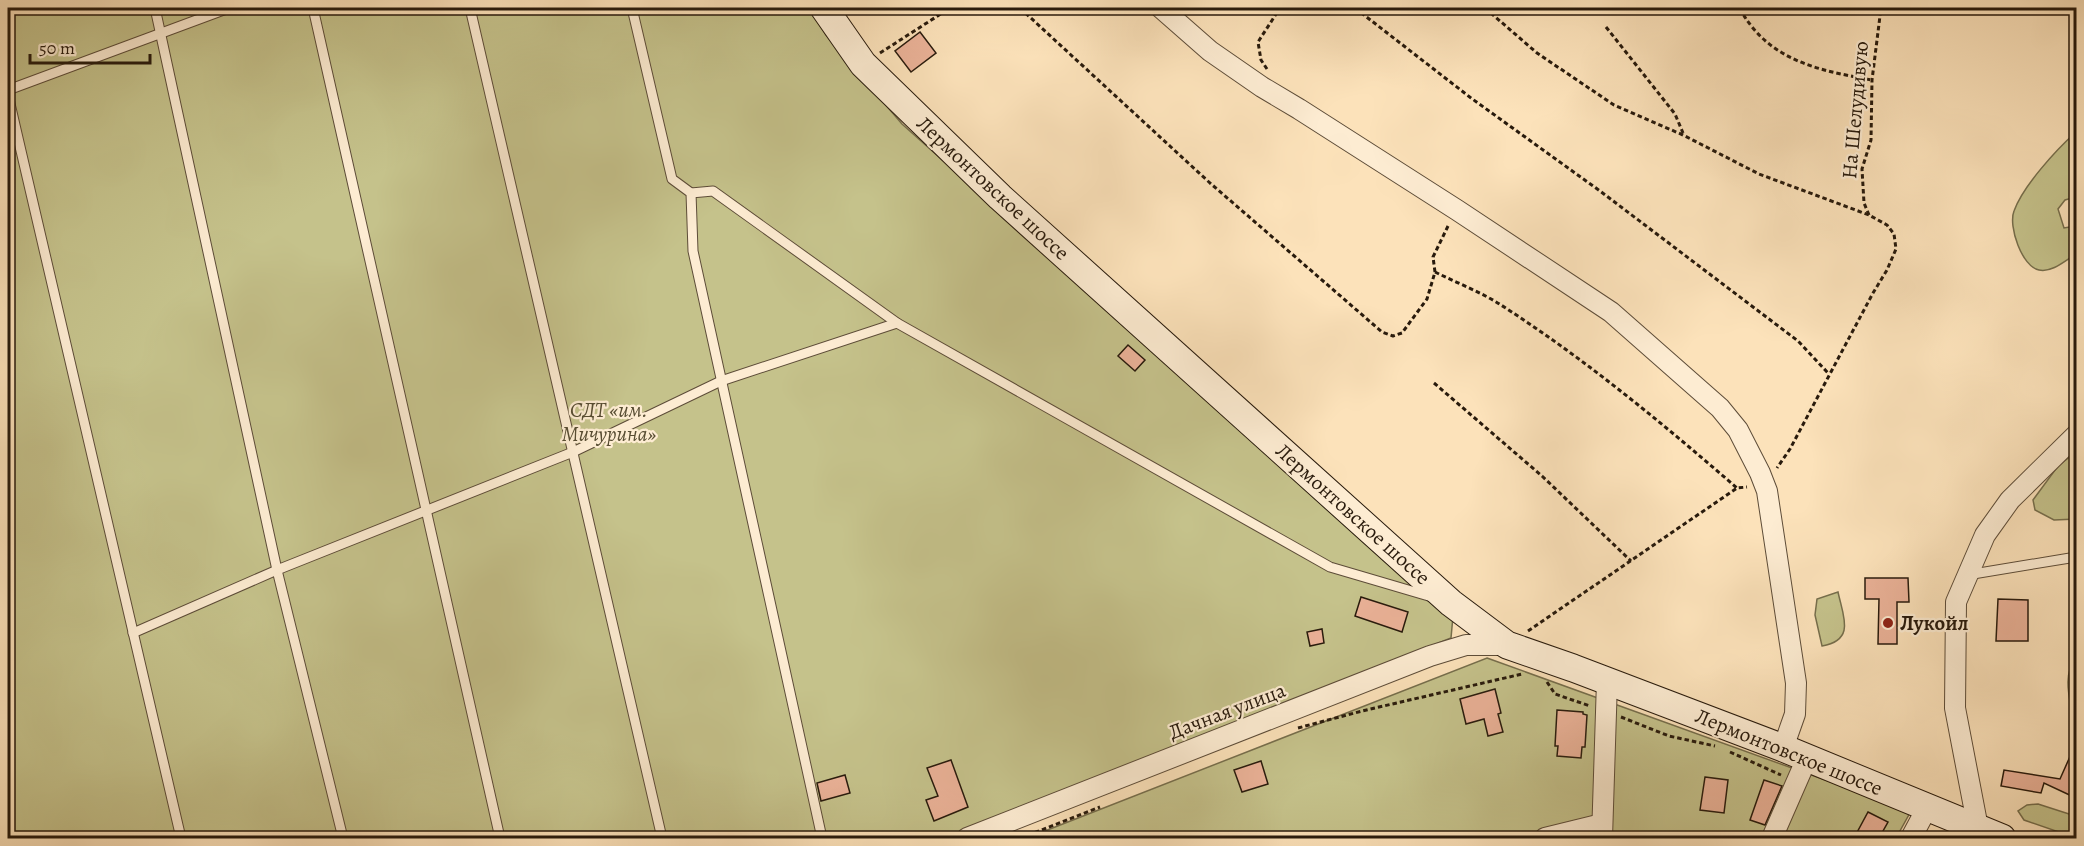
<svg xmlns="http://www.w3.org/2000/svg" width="2084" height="846" font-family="Alegreya,serif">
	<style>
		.green { fill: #c5c28b; stroke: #766e4c; stroke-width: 1.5 }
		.building { fill: #ebb298; stroke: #281a0c; stroke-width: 1.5 }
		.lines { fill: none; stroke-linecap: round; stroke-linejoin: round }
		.lane-casing { stroke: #5d4c38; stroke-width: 11 }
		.street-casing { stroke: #5d4c38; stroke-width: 22 }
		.secondary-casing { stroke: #281a0c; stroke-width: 29 }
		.path { stroke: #281a0c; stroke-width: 3; stroke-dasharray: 4.5 3; stroke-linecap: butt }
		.lane { stroke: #fdecd2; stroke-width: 9 }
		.street { stroke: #fdecd2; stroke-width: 20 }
		.secondary { stroke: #fdecd2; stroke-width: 27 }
		.poi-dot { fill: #8f2418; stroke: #fdecd2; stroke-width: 2 }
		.labels { text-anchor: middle; stroke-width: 4.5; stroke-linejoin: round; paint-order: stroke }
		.street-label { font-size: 21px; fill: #281a0c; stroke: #fdecd2 }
		.park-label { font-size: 21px; font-style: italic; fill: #574c32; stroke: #fdecd2 }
		.poi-label { font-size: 21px; font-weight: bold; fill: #281a0c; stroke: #fdecd2; text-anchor: start }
	</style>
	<rect width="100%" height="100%" fill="#fce2ba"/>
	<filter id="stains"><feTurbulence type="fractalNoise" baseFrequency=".00333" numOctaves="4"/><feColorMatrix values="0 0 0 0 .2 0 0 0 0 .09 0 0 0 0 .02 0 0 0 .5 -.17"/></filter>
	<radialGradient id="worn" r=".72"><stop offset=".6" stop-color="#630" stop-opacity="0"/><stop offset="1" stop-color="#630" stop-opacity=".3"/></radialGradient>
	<g class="green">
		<path d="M8,8H810L826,35L902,124L1453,616L1451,638L945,838H8Z"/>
		<path d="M2076,132V197L2065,200L2058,209L2064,228L2076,226V254C2066,260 2052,273 2039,270C2022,267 2008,226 2014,211C2023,186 2056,150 2076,132Z"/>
		<path d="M2076,452V519L2054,520L2035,510L2033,500L2058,466Z"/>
		<path d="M1838,592C1843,616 1856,640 1822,646L1815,615L1817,599Z"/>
		<path d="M1487,658L1911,811L1896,838H1027Z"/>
		<path d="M2076,658V723L2073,719C2070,699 2062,675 2076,658Z"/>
		<path d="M2038,804L2069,814H2076V838L2024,820L2018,811L2027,805Z"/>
	</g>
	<g class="building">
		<path d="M920,32L936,53L911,72L895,51Z"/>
		<path d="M1128,345L1145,360L1135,371L1118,356Z"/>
		<path d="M1865,578H1908L1909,602H1897V644H1878L1879,599H1865Z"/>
		<path d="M1361,597L1408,612L1402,632L1355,616Z"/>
		<path d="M1998,599L2028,600V641H1996Z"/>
		<path d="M1322,629L1324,643L1310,646L1307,632Z"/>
		<path d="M1495,689L1501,713L1498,714L1503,732L1488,736L1484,719L1466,724L1460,699Z"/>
		<path d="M1557,710L1583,712V714L1587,715L1585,747H1582L1581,758L1557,756L1558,746H1555Z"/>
		<path d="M2076,743V798L2044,783L2041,793L2001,786L2004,770L2060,779Z"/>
		<path d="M951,760L968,807L934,821L926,800L938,796L927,768Z"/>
		<path d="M1261,761L1268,784L1242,792L1234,770Z"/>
		<path d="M845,775L850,793L821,801L817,783Z"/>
		<path d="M1705,777L1728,780L1724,813L1700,810Z"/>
		<path d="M1764,780L1782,786L1765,825L1750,820Z"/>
		<path d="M1868,812L1888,822L1879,838H1854Z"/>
	</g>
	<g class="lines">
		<defs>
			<g id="lane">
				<path d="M155,8L277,570L343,838"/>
				<path d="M313,8L500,838"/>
				<path d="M470,8L662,838"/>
				<path d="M632,8L672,179L691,193L693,251L822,838"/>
				<path d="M8,90L229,8"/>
				<path d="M8,95L181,838"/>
				<path d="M691,193L713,191L897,323L1330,567L1432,597"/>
				<path d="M1967,575L2076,557"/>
				<path d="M133,633L277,570L573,452L721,381L897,323"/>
			</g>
			<g id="street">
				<path d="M1161,8L1210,51L1262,87L1299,109L1457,210L1611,312L1720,408L1738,430L1760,473L1767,491L1796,683L1795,714L1783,748"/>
				<path d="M1978,828L1955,708L1956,602L1985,535L2010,500L2076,435"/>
				<path d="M967,838L1430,656L1466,645H1507"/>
				<path d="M1545,838L1602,824"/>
				<path d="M1602,838L1607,681"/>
				<path d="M1772,838L1807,758"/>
				<path d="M1911,838L1927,808"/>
			</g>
			<path id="secondary" d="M824,8L863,64L1000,197L1451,603L1507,645L1573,668L1783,748L2002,838"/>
		</defs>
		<use href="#lane" class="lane-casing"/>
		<use href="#street" class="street-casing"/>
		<use href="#secondary" class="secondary-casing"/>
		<g class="path">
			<path d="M1020,8L1210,183L1382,332L1393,336L1402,333L1427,299L1435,272L1433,257L1449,224"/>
			<path d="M1355,8L1471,98L1600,191L1798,341L1829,374"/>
			<path d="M1485,8L1537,53L1614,105L1683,135L1759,174L1869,215L1887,225L1894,234L1896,249L1887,270L1873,293L1790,449L1777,468"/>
			<path d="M1741,8C1743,16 1747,20 1752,27C1782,64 1828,72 1872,80"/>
			<path d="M1606,27L1675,114L1683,133"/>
			<path d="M880,53L950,8"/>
			<path d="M1267,69L1261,60L1258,42L1280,8"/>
			<path d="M1869,215L1864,203L1862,169L1871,140L1872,80L1881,8"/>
			<path d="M1435,272C1457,283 1481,292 1501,305C1585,359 1662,423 1737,488"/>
			<path d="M1434,383L1542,476L1631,561"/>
			<path d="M1528,631L1737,488L1747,487"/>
			<path d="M1547,682L1555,694L1590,706"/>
			<path d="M1621,717L1669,736L1715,746"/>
			<path d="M1298,728L1362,711L1522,674"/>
			<path d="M1730,752L1781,775"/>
			<path d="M1021,838L1100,807"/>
		</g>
		<use href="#lane" class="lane"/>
		<use href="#street" class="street"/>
		<use href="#secondary" class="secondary"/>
	</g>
	<circle class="poi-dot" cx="1888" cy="623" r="6"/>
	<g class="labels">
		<g class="street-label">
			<text transform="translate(1855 110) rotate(-85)" y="7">На Шелудивую</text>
			<text transform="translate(993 188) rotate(43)" y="7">Лермонтовское шоссе</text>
			<text transform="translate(1353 514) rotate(42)" y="7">Лермонтовское шоссе</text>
			<text transform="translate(1227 711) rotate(-21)" y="7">Дачная улица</text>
			<text transform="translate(1789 752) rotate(22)" y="7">Лермонтовское шоссе</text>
		</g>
		<g class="park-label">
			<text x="609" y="417">СДТ «им.<tspan x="609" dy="24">Мичурина»</tspan></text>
		</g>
		<g class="poi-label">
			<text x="1900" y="630">Лукойл</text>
		</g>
	</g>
	<rect width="2084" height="846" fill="none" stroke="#fce2ba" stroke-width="30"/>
	<rect x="9" y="9" width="2066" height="828" fill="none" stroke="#281a0c" stroke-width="3"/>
	<rect x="15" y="15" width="2054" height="816" fill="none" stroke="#281a0c" stroke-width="1.5"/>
	<path d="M30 54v9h120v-9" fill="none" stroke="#281a0c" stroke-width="3"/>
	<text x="39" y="54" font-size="18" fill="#281a0c" stroke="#fdecd2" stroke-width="4.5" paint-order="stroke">50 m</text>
	<rect width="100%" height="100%" filter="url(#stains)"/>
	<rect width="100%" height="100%" fill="url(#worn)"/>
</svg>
